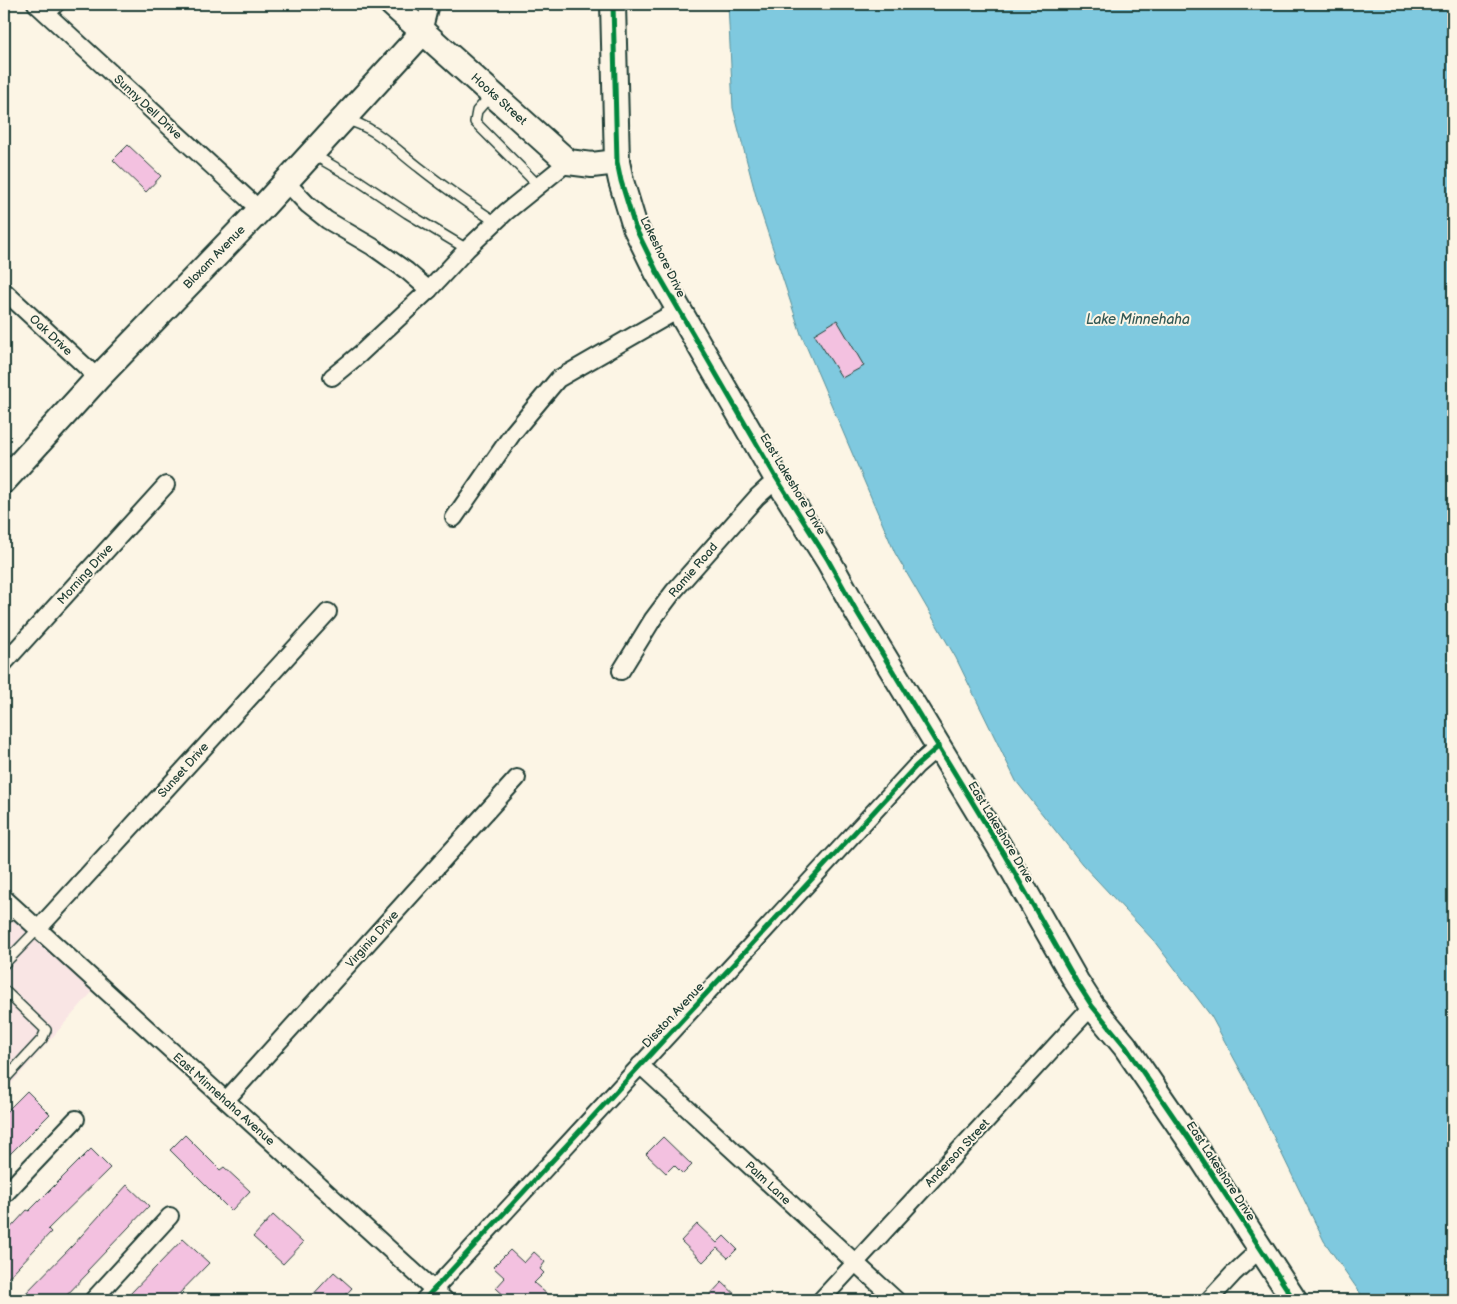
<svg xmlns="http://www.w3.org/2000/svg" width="1457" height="1304" font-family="'Balsamiq Sans',sans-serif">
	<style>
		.built { fill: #f9e5e4 }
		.water { fill: #7fc9df; stroke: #59919b }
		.building { fill: #f3c1e0; stroke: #1f3d34 }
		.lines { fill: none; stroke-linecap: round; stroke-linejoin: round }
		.lane-casing { stroke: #1f3d34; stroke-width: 12 }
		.street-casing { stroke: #1f3d34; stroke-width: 20 }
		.secondary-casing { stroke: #1f3d34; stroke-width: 28 }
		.lane { stroke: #fcf5e5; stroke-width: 9 }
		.street { stroke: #fcf5e5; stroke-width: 16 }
		.secondary { stroke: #fcf5e5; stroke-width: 24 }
		.cycleway-casing { stroke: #fcf5e5; stroke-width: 8 }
		.cycleway { stroke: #00873e; stroke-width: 5 }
		.labels { text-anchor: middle; stroke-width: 4; stroke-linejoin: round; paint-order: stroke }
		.street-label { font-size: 12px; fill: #1f3d34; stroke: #fcf5e5 }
		.water-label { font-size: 14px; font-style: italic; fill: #325956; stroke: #fcf5e5 }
	</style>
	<rect width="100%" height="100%" fill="#fcf5e5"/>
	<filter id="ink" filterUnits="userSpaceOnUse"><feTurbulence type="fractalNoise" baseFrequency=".02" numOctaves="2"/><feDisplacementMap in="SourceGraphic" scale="10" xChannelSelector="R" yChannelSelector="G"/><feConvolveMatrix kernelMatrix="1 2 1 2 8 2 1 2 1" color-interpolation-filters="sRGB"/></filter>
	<g filter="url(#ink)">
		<path class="built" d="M4,909L45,944L94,990L4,1092Z"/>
		<path class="water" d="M728,4H1453V1300H1365L1324,1241L1249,1086L1211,1016L1154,941L1082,864L1016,781L956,658L895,553L801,334L757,200L733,108Z"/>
		<g class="building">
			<path d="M128,145L161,176L146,192L113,160Z"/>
			<path d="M837,320L864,366L842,378L814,334Z"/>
			<path d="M27,1091L50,1114L4,1160V1114Z"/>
			<path d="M185,1135L220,1170L224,1167L250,1191L231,1211L170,1150Z"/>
			<path d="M663,1137L692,1165L683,1174L674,1165L666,1173L646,1154Z"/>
			<path d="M91,1149L110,1168L48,1229L51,1232L4,1282V1235L27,1210L29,1211Z"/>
			<path d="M127,1185L149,1206L87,1271L89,1272L62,1300H19L73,1245Z"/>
			<path d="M273,1215L303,1243L283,1264L253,1237Z"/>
			<path d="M697,1224L717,1243L724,1236L737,1249L728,1258L717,1248L703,1262L681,1241Z"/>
			<path d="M183,1239L209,1263L173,1300H137L130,1294Z"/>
			<path d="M510,1250L524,1263L534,1252L545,1262L540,1269L544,1273L534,1283L554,1300H509L496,1288L505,1278L493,1267Z"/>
			<path d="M334,1272L352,1288L341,1300H308Z"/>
			<path d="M722,1282L741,1300H705Z"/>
		</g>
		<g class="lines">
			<defs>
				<g id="lane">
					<path d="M49,16L61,4"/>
					<path d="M491,95L477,111L475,122L539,186"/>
					<path d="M346,120C375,126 397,151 420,168C444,187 470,205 496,222"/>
					<path d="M312,154L359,181L407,213L467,249"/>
					<path d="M4,921L16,909"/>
					<path d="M4,964L38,929"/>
					<path d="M4,990L46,1030L42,1039L4,1080"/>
				</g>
				<g id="street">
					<path d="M36,4L260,210"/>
					<path d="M423,32L430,4"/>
					<path d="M286,182L308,205L327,220L373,247L407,271L429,290"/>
					<path d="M4,291L98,378"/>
					<path d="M332,377L360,354L429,290L467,249L506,212L568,162"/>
					<path d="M454,518L513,433L558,379L678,310"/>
					<path d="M4,663L166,485"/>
					<path d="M621,671L653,619L674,591L757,497L777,479"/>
					<path d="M4,898L445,1300"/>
					<path d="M38,929L328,612"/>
					<path d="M640,1065L896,1300"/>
					<path d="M226,1100L517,778"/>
					<path d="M4,1195L76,1119"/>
					<path d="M93,1300L170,1216"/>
					<path d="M424,1300L916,766L939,746"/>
					<path d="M821,1300L1092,1006"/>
					<path d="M1209,1300L1233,1274L1260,1249"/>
				</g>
				<g id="secondary">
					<path d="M392,4L568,162L592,165L617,162"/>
					<path d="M613,4L617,162L621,181L635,227L657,272L777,479L828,560L857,612L1005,856L1076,981L1092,1006L1125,1046L1195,1148L1294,1300"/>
					<path d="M4,481L98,378L260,210L423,32"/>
				</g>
			</defs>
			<use href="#lane" class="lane-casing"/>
			<use href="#street" class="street-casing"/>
			<use href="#secondary" class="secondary-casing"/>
			<use href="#lane" class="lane"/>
			<use href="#street" class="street"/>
			<use href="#secondary" class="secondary"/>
			<defs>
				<g id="cycleway">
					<path d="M613,4L617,162L621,181L635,227L657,272L777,479L828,560L857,612L1005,856L1076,981L1092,1006L1125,1046L1195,1148L1294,1300"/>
					<path d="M424,1300L916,766L939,746"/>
				</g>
			</defs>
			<use href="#cycleway" class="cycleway-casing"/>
			<use href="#cycleway" class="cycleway"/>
		</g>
	</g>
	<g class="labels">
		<g class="street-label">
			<text transform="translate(499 99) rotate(42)" y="4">Hooks Street</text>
			<text transform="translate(148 107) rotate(43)" y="4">Sunny Dell Drive</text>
			<text transform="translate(214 257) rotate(-46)" y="4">Bloxam Avenue</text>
			<text transform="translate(663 257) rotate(64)" y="4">Lakeshore Drive</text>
			<text transform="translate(51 335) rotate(43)" y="4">Oak Drive</text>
			<text transform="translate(793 484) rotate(59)" y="4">East Lakeshore Drive</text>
			<text transform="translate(693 570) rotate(-49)" y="4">Ramie Road</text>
			<text transform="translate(85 574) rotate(-48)" y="4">Morning Drive</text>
			<text transform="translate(183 770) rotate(-48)" y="4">Sunset Drive</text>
			<text transform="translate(1001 832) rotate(59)" y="4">East Lakeshore Drive</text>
			<text transform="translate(372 939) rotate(-48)" y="4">Virginia Drive</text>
			<text transform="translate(673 1015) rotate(-47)" y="4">Disston Avenue</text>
			<text transform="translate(224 1099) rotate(42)" y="4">East Minnehaha Avenue</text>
			<text transform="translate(957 1153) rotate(-47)" y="4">Anderson Street</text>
			<text transform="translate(1221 1171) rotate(57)" y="4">East Lakeshore Drive</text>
			<text transform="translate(768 1183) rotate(43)" y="4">Palm Lane</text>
		</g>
		<g class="water-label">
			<text x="1138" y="324">Lake Minnehaha</text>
		</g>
	</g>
	<rect width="1457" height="1304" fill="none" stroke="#fcf5e5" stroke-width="20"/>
	<rect x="10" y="10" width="1437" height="1284" fill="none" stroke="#1f3d34" stroke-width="2" filter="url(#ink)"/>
</svg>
